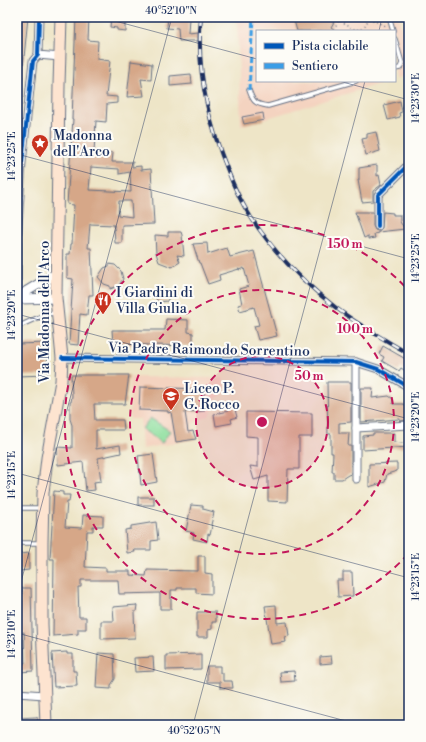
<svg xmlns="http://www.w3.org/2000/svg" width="426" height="742" font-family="'Libre Bodoni',serif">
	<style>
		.built { fill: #f4d3c0 }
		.green { fill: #8fdf9f; stroke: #55877e }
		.building { fill: #d6a788; fill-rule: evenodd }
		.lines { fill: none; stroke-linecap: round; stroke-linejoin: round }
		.service-casing { stroke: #656f83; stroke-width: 5.5 }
		.minor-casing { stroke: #656f83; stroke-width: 9 }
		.tertiary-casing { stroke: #656f83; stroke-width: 11 }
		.secondary-casing { stroke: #656f83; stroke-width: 13 }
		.path { stroke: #656f83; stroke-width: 1.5; stroke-dasharray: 1 3; stroke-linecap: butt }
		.service { stroke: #fff; stroke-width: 3.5 }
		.minor { stroke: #fff; stroke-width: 7 }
		.tertiary { stroke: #fff; stroke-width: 9 }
		.secondary { stroke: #fde4d0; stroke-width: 11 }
		.rail-casing { stroke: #1b2f5e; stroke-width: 4 }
		.rail { stroke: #fdfcf7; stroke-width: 2.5; stroke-dasharray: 8; stroke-linecap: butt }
		.quiet { stroke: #3b9de6; stroke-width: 3; stroke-dasharray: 6 3; stroke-linecap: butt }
		.cycleway-casing { stroke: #fdfcf7; stroke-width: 6 }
		.cycleway { stroke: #0057b8; stroke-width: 4 }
		.ticks { fill: none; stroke: #1b2f5e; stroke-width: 1; stroke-opacity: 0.45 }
		.ring { fill: none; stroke: #c2185b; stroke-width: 2; stroke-dasharray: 7 5 }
		.labels { text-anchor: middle; stroke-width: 4; stroke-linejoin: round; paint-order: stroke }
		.poi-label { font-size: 14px; fill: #1b2f5e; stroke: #fdfcf7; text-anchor: start }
		.street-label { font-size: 14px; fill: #1b2f5e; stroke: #fdfcf7 }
		.centre { fill: #c2185b; stroke: #fdfcf7; stroke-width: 2 }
		.ring-label { font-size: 12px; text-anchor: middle; font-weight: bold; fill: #c2185b; stroke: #fdfcf7; stroke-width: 4; stroke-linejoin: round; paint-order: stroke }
		.neatline { fill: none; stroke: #1b2f5e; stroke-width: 1.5 }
		.ticks-label { font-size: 10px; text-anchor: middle; fill: #1b2f5e }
	</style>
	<rect width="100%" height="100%" fill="#fdfcf7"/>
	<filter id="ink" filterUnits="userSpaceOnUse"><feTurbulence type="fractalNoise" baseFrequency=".025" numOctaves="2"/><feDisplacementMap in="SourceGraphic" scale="8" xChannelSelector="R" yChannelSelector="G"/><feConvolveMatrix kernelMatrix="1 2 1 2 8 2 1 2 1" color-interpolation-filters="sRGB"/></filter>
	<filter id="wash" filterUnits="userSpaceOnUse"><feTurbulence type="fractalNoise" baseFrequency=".012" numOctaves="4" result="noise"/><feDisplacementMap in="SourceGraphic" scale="16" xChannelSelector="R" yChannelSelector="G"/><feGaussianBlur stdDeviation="0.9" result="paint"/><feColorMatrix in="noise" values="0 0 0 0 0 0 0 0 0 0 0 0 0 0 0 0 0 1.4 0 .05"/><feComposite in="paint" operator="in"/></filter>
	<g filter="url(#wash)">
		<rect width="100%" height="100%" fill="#eee5c7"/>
		<g class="built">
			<path d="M237,17H399L409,65V70L401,77L395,79V31H257V81H388L241,126Z"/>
			<path d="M130,377L223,378L224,385L222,395L215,399L216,406L214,407L209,416L192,424L196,439L142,449L140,419H130Z"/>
		</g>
		<path class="green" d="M150,418L170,431L162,443L142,429Z"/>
		<g id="blocks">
			<g class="building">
				<path d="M18,17H28L22,78H17Z"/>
				<path d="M76,17H89L88,40L98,41L97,59L110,61L106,96L117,97V103L107,104L106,122L96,121L94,152L113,153L112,162H133L132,167L141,166V170L151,169L154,224L122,225V243H115L114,225L90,224L88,248H91L93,295H89L87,315L80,314L78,345L69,344L73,279L67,278V254H70L71,244H72L74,205L67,204L73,119H72ZM91,167L119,169V174L130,172L131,192L89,190ZM119,201H131L132,217L118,215Z"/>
				<path d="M111,17H125V31L117,30V28L110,27Z"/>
				<path d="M168,17H188L189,18L188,34L198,33V41H179L178,29L167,28Z"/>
				<path d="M293,17H325L334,22L331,27L336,31H297Z"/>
				<path d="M131,61L152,64L151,80L141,79L144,96L127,97Z"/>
				<path d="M191,74L192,84L170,86V76Z"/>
				<path d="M400,101L402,112L399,113L400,117L388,120L384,105Z"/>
				<path d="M263,113L264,120L244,124L242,117Z"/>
				<path d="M376,132L380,151L366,155L362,139L367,138V134Z"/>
				<path d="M377,165V176L379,175L381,185L373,191V201L362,202L358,180H359V168Z"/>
				<path d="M355,212H373V226L375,230L378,231L382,228L383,212L393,213V215H400V222L405,229L378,232V233L374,234L375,238L368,239V236L364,238Z"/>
				<path d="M168,232H181L182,235L184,256L177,255L180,262L172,267L159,262L156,253L155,235L168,236Z"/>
				<path d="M207,243L208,254L227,248L230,257L254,251L277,336L258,340L254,326L259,325L254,307L240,311L238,305L242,304L239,289L249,286L244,268L239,270V269L219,275L220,280L208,284L200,263H199L193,244Z"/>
				<path d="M109,264L115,265L121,271L123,279L118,286L110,289V286L104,284L98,277L104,268L109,266Z"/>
				<path d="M167,289L168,301L157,302L156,290Z"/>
				<path d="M166,319L188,320V332L193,333V346L113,344L112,330H165Z"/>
				<path d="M47,343L48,375L17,376V344Z"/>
				<path d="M383,346L409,361V373L401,368L399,371L382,361L384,357L379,354Z"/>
				<path d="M71,375H129L125,404H94L95,420H123L124,430H96V449L120,445L121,453L98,458L101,481L94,482L95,490L86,491L83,462L58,465L57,447L72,448V425L70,419V402H71L72,396Z"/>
				<path d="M327,382H351V422L339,423V433H349L348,446H351V474L348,475L342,479H334V472H332L333,453H331V434H328Z"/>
				<path d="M140,387L204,389V411L185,412L188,432L193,431L196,439L176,442L171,412L168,413V411L139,410Z"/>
				<path d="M361,388H373L372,398L389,396L393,399V404H403L409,407V420L400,421V419L361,422Z"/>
				<path d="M234,406L237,417L231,419L232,423L216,426L214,414L228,411L227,407Z"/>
				<path d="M246,412L312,413V437H299V469H288L287,502L268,501V476L254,480L250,466L258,467V437L246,436Z"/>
				<path d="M373,433H394V442L409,444V447L363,450V436L373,435Z"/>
				<path d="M153,454L157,482L141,485L138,456Z"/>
				<path d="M397,463V471L387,474L385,482L369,487V464Z"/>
				<path d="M54,491L63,492V495H70L69,502H67L65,527L82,528L83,515L103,516V526H93V531H87L85,567L106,568V571H130V575L146,576L147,570L198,571V556H205V573L212,574V594L196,593V588H177V590H171V609H160V593H159L119,594L118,580H81V587H78L79,617H86V629H78V634L53,636L54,559H50Z"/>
				<rect x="138" y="497" width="16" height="8"/>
				<path d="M191,505L203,506V509L214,512L211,525L212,526L210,535L208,534L207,542L193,539L194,533L186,531Z"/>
				<path d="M156,522L158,540L151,541V550H134L135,552L127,553L125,530L131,529V526Z"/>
				<path d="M29,553V570L20,571V554Z"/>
				<path d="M343,572H352L353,596L338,597L337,580H343Z"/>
				<path d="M22,588H31L33,671L19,672L18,664L25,663L24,632L20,633L19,604H20V595L22,594Z"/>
				<path d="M137,605L136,612H134L135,638L101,639V621H114L113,607Z"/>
				<path d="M276,605L277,623L287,622L289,636L285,637L286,642L271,644L265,606Z"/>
				<path d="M197,612H216V622H212V629L208,630V637H197Z"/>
				<path d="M67,652V654H73V671H76L77,686L54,687L52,653Z"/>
				<path d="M98,653L114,654L115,679L111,685V689L96,688Z"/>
				<path d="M201,654V669L166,670V655Z"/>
				<path d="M331,656L332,663L320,664V657Z"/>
				<path d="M153,657L154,671L135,672L134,658Z"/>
				<path d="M207,666H220V673H223V681H232L233,688H220V682H207Z"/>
				<path d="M294,671L295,681L281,682L280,672Z"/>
				<path d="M37,717L38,725H17V718Z"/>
			</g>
		</g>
	</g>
	<g filter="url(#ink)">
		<use href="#blocks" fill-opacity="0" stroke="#656f83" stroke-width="1"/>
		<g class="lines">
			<defs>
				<g id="service">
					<path d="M389,17L393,31"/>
					<path d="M395,39L402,63L400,68L395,69"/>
					<path d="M249,90C253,102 255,104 268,106L356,81"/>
					<path d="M17,129L25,131"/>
					<path d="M17,327L46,314L55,313"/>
					<path d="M17,508H42"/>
					<path d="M17,543H41"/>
					<path d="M17,708L20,694"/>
				</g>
				<g id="minor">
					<path d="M38,55L60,57"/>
					<path d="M378,226V195L409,164"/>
					<path d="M17,296V242L22,163L33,61L38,55L39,17"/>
					<path d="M62,358L356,362L378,369L409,387"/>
					<path d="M356,362V479"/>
					<path d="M356,428L409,425"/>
					<path d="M17,693L44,695"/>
				</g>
				<g id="tertiary">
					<path d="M20,299L56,298"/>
					<path d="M17,301L27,291L57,273"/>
				</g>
				<path id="secondary" d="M46,725L42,624V543L43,493L47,458L61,381L62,358L56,298L59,85L61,17"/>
			</defs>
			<use href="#service" class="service-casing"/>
			<use href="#minor" class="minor-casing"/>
			<use href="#tertiary" class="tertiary-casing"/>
			<use href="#secondary" class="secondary-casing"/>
			<g class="path">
				<path d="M369,18L385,26"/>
				<path d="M334,29L339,20L357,30L364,27L370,17"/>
			</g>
			<use href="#service" class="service"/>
			<use href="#minor" class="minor"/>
			<use href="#tertiary" class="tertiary"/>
			<use href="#secondary" class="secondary"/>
			<defs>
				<path id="rail" d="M201,17C196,69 208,122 228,171C234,187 242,204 252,219C274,252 304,283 335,307C358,325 384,339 409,354"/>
			</defs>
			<use href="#rail" class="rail-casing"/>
			<use href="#rail" class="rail"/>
			<path class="quiet" d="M249,90L253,17"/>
			<defs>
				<g id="cycleway">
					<path d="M378,226V195L409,164"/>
					<path d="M17,296V242L22,163L33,61L38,55L39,17"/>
					<path d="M62,358L356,362L378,369L409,387"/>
				</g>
			</defs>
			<use href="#cycleway" class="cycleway-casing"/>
			<use href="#cycleway" class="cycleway"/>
		</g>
	</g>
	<path class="ticks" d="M100,17L257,59M379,31L382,17M339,81L409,100M17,154L409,259M17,314L409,419M17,473L409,578M17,597L172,17M17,633L361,725M193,725L365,81M403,725L409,702"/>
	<circle cx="262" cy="422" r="66" fill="#c2185b" fill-opacity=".12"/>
	<g class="ring">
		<circle cx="262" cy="422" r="66"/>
		<circle cx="262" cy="422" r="132"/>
		<path d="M408 554A197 197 0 1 1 408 290"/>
	</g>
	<defs>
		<symbol id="sight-pin" viewBox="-11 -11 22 30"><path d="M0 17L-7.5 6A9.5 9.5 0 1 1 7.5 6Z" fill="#c8321e" stroke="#fdfcf7"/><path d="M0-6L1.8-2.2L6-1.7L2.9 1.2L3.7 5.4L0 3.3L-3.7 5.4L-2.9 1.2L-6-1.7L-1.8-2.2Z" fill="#fff"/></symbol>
		<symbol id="restaurant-pin" viewBox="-11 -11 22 30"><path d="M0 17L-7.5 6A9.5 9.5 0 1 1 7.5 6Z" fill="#c8321e" stroke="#fdfcf7"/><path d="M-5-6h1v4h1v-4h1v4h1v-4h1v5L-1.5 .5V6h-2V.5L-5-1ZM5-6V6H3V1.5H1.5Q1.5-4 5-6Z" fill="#fff"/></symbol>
		<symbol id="school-pin" viewBox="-11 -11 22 30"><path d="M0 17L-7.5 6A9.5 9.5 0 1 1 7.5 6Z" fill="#c8321e" stroke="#fdfcf7"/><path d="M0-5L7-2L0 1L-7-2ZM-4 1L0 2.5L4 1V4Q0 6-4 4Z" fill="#fff"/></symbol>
	</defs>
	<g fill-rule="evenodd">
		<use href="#sight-pin" x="30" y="133" width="20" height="27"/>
		<use href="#restaurant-pin" x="93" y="290" width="20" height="27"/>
		<use href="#school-pin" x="161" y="386" width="20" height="27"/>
	</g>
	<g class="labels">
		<g class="poi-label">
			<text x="53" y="140">Madonna<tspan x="53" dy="16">dell'Arco</tspan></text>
			<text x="116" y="297">I Giardini di<tspan x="116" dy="16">Villa Giulia</tspan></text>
			<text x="184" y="393">Liceo P.<tspan x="184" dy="16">G. Rocco</tspan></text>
		</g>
		<g class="street-label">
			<text transform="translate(44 312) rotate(-90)" y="5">Via Madonna dell'Arco</text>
			<text transform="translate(209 349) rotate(1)" y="5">Via Padre Raimondo Sorrentino</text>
		</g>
	</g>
	<circle cx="262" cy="422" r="6" class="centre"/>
	<g class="ring-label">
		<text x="345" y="248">150 m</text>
		<text x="355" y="333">100 m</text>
		<text x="309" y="380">50 m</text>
	</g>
	<rect width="426" height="742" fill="none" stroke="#fdfcf7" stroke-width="44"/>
	<rect x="256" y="30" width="140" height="52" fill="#fdfcf7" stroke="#a3aaba"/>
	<rect x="264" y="43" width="20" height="6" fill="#0057b8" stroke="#a3aaba"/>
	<text x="292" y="50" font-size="12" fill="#1b2f5e">Pista ciclabile</text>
	<rect x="264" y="63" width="20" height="6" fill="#3b9de6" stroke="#a3aaba"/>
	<text x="292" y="70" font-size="12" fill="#1b2f5e">Sentiero</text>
	<rect x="22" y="22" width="382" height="698" class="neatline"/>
	<g class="ticks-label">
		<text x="171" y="14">40°52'10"N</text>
		<text transform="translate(415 98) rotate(-90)" y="4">14°23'30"E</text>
		<text transform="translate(11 156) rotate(-90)" y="4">14°23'25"E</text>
		<text transform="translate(415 258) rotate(-90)" y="4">14°23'25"E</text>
		<text transform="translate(11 315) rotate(-90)" y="4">14°23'20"E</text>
		<text transform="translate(415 417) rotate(-90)" y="4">14°23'20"E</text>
		<text transform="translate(11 475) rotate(-90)" y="4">14°23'15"E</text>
		<text transform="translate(415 577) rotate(-90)" y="4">14°23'15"E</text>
		<text transform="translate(11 634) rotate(-90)" y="4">14°23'10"E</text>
		<text x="194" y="734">40°52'05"N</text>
	</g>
</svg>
